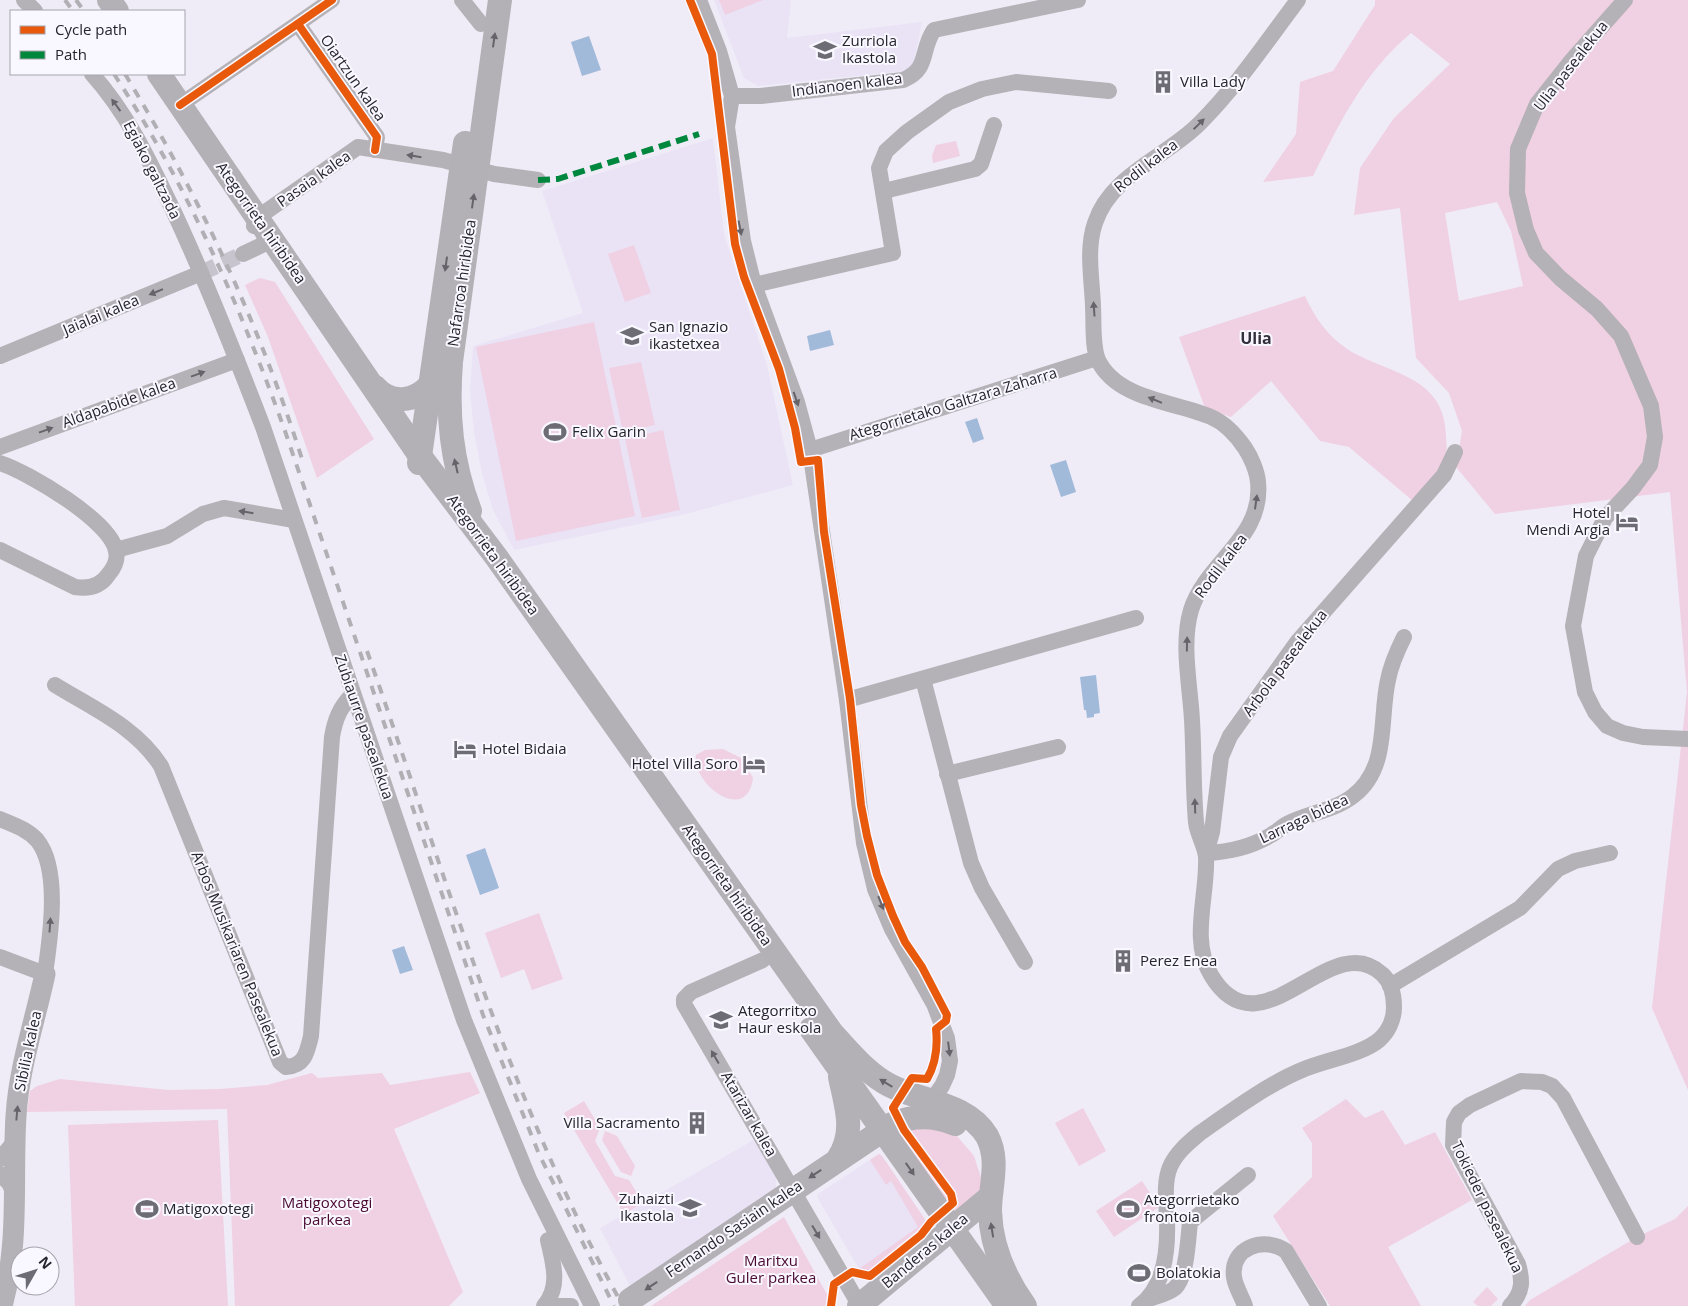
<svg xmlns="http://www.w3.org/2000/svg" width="1688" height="1306" font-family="'Open Sans',sans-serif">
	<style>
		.built { fill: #eae3f6 }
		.green { fill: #f0d0e3; fill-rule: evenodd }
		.water { fill: #a1bada }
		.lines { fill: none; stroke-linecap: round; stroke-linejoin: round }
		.minor-tunnel { stroke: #c7c4ce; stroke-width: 16; stroke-dasharray: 16 8; stroke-linecap: butt }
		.minor { stroke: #b4b2b6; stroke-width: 16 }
		.tertiary { stroke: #b4b2b6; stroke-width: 21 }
		.secondary { stroke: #b4b1b6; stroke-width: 24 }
		.rail { stroke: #b0afb3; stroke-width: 4; stroke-dasharray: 9 9; stroke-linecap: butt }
		.quiet { stroke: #00873e; stroke-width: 6; stroke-dasharray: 12 6; stroke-linecap: butt }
		.cycleway-casing { stroke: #f9f7ff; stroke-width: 11 }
		.cycleway { stroke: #e8590c; stroke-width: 8 }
		.oneway { fill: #66646a }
		.labels { text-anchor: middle; stroke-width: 4; stroke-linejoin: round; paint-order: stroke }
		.poi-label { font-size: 15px; fill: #27252c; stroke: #f9f7ff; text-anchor: start }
		.street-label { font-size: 15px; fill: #27252c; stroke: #f9f7ff }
		.park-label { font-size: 15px; fill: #4a0a31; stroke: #f9f7ff }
		.neighbourhood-label { font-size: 16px; font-weight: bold; fill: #342f3d; stroke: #f9f7ff }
	</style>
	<rect width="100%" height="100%" fill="#efecf7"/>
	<g class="built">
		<path d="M714,0H791L787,38L922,22L914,63L906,71L758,86L744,78Z"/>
		<path d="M713,138L724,234L767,365L793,485L682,515L514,550L493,510L482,474L474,433L470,391L473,346L583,313L542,191Z"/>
		<path d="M755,1139L776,1175V1190L630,1286L600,1228Z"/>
		<path d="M879,1154L882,1156L926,1221L920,1233L869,1274L859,1269L817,1197L818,1194Z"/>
	</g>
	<g class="green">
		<path d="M719,0H763L725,15Z"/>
		<path d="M1375,0H1688V1090L1652,1008L1687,692L1670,492L1495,514L1456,467L1462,431L1449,393L1416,358L1400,208L1354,215L1360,168L1394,118L1450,64L1411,33C1363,74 1341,120 1313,176L1263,182L1296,134L1300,82L1333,71L1375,5ZM1497,202L1511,231L1523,286L1459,301L1445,213Z"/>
		<path d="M956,141L960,156L933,163L932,156L936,145Z"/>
		<path d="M634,245L651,293L625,302L608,254Z"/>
		<path d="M260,278L275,282L374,439L317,478L268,337L245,285Z"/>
		<path d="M1305,296C1315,318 1327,335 1347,349C1386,374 1445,374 1446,436C1446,442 1448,453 1445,459C1442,469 1420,491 1413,501L1349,447L1320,441L1271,381L1231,417L1205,408L1179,337Z"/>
		<path d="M594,322L635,516L516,541L476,347Z"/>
		<path d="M641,362L655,425L623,432L609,368Z"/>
		<path d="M663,430L680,510L642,518L625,439Z"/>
		<path d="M723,749L741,758L753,778C747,825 692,785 696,755L705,750Z"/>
		<path d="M539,913L563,979L532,990L524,969L501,978L485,933Z"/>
		<path d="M470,1072L480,1093L394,1129L463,1292L449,1306H235L227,1109L27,1112L30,1091L37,1086L60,1079L168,1090L220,1089L267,1085L312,1073L318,1078L382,1073L390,1085Z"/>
		<path d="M1346,1099L1365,1118L1383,1110L1405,1145L1435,1132L1472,1200L1388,1247L1421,1306H1330L1273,1216L1312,1177V1143L1302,1128Z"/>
		<path d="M584,1101L600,1128L595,1141L615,1176L629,1180L643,1203L624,1214L564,1113Z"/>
		<path d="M1083,1108L1106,1151L1079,1166L1055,1123Z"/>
		<path d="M218,1120L228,1306H75L68,1125Z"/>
		<path d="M910,1124L956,1135L974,1156L984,1187L953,1214L896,1135Z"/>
		<path d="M605,1131L617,1136L635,1166L631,1176L621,1172L602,1140Z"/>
		<path d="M879,1154L882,1156L926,1221L920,1233L869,1274L859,1269L918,1227L891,1181L886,1185L870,1160Z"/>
		<path d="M1142,1181L1159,1207L1114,1237L1096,1211Z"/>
		<path d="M1688,1206V1306H1525L1530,1300L1637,1237L1675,1219Z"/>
		<path d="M784,1217L829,1298L827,1306H651Z"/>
		<path d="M1487,1287L1498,1299L1491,1306H1478L1473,1302Z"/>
	</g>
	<g class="water">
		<path d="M589,36L601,70L582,76L571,42Z"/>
		<path d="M830,330L834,345L810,351L807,336Z"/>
		<path d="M977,418L984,439L973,443L965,422Z"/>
		<path d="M1066,460L1076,492L1061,497L1050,465Z"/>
		<path d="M1096,675L1100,713L1094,714V717L1087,718L1086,710H1084L1080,677Z"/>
		<path d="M485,848L499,888L480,895L466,855Z"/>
		<path d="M404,946L413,970L400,974L392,950Z"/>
	</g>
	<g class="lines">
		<path class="minor-tunnel" d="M201,273L243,254"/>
		<g class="minor">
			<path d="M24,0L35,11"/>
			<path d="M462,0L481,24"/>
			<path d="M699,0L719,51L732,96L727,127L743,241L754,285L797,402L810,450L847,700L864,843L875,889L892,929L934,1004L947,1038L950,1061L947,1075L942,1086L926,1108"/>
			<path d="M1625,0L1572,60L1537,104L1518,149L1517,193L1526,230L1536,253L1560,278L1597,309L1621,336L1651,406L1655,437L1650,465L1633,488L1605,518L1586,556L1573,626L1585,692L1595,712L1607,726L1623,733L1643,737L1688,739"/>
			<path d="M298,24L377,137L375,150"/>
			<path d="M92,74C128,114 150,162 173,210C206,281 235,354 263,427L464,1020L529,1179L592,1306"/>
			<path d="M732,96H761L903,80C930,69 920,50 934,30L1078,0"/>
			<path d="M180,105L332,0"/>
			<path d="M884,191L975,169L981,164L994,125"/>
			<path d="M254,226L257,218L358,147L443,160L494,174L538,180"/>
			<path d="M243,254L262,245L268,233"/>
			<path d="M754,285L893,253L879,168L886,151L907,132L949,102L982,89L1016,82L1109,91"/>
			<path d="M0,356L201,273"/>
			<path d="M0,447L237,360"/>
			<path d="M810,450L1097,358"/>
			<path d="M0,463C28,472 111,521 116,551C118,559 114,568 108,575C100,587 88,589 75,587L0,550"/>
			<path d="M116,550L167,536L203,514L224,508L294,520"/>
			<path d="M923,679L971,863L982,888L1025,962"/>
			<path d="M55,685C94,709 136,727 161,766L280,1062L286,1067C305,1066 307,1052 311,1036L332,737C335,719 340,707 353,694"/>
			<path d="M847,700L1136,618"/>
			<path d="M947,774L1058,747"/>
			<path d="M0,819C14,825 27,829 37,840C61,869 50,939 45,974L0,957"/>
			<path d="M1206,853L1212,832L1221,757L1230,736L1298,641L1444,475L1455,452"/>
			<path d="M1206,853C1228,852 1251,847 1271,835C1277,832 1281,827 1287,824C1308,813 1334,811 1353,796C1390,768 1379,719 1388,680C1391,664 1397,651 1404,637"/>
			<path d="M763,960L691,992L684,999V1004L860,1306"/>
			<path d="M1390,986L1520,908L1558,869L1575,861L1610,853"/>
			<path d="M0,1159L16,1140"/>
			<path d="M0,1174L9,1183L15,1196"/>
			<path d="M1149,1299C1157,1296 1168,1294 1175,1288C1187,1277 1188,1239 1190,1222L1248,1175"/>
			<path d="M544,1306C561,1286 553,1263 548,1240"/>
			<path d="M551,1306H571"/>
			<path d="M1139,1306C1164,1288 1168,1251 1167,1222C1167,1204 1163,1184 1170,1167C1176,1153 1188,1143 1200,1133C1230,1112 1268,1084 1302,1070C1325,1060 1361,1055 1379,1040C1388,1032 1394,1020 1394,1007C1394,995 1391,982 1382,974C1330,925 1261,1059 1211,975C1190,940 1208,894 1206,857C1205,845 1197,834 1196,822C1193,788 1194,754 1192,720C1190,684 1181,644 1191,610C1206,562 1264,538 1258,482C1257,471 1251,457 1245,448C1236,435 1225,423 1211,417C1177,402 1117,400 1098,360C1092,346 1094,322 1093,306C1092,279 1086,249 1095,223C1111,174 1167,157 1200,123C1237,86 1267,41 1298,0"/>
			<path d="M1245,1306C1242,1297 1235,1286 1234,1277C1230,1247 1265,1236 1286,1251L1319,1306"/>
			<path d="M1510,1306C1523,1292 1523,1281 1518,1264L1453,1145L1454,1122L1459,1113L1470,1105L1521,1081L1542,1082L1552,1086L1563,1098L1637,1237"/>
		</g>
		<path class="tertiary" d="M2,1306C20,1241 12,1181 16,1116C19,1067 35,1021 45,974"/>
		<g class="secondary">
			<path d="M109,0L117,11"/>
			<path d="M159,74L420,456L497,558L832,1033C850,1052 867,1074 891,1086C922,1102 967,1103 987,1136C1000,1160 990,1186 990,1211C991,1246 1005,1278 1025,1306"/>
			<path d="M375,387C391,405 415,402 430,385"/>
			<path d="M419,463L465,143"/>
			<path d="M470,511C451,461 447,415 451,362L500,0"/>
			<path d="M811,1029L1007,1306"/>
			<path d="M838,1159C856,1132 846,1106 840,1077"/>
			<path d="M630,1300L892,1124C913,1115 934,1115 955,1124"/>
			<path d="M859,1306L990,1197"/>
		</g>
		<g class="rail">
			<path d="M65,0L73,11"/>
			<path d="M76,0L84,11"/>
			<path d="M114,74C187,185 240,306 285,431L483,1015L539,1154L614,1306"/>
			<path d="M125,74C199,196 259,323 302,459"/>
			<path d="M367,651C445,872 508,1100 623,1306"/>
		</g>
		<path class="quiet" d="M538,180L558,179L699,134"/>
		<defs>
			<g id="cycleway">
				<path d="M690,0L712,54L735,244L744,277L779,369L795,428L801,462L818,460L824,532L850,699L861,805L867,836L877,875L893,916L905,942L922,967L947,1015L946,1021L936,1029C938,1047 936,1063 927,1079L912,1078L893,1108L904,1130L951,1194L953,1203L931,1222L921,1235L870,1276L852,1272L834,1284L831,1306"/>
				<path d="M298,24L377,137L375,150"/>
				<path d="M180,105L332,0"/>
			</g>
		</defs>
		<use href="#cycleway" class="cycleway-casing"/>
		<use href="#cycleway" class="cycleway"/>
	</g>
	<defs><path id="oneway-solid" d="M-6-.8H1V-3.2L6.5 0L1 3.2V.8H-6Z" transform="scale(1.25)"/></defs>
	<g class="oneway">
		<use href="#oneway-solid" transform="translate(494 40) rotate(-82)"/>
		<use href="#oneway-solid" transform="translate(116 105) rotate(-126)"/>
		<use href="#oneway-solid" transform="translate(1199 124) rotate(-44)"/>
		<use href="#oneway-solid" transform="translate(414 156) rotate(-171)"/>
		<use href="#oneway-solid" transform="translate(473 201) rotate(-82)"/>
		<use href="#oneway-solid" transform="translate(740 228) rotate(79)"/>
		<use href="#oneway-solid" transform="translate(446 264) rotate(98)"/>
		<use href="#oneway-solid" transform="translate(156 292) rotate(158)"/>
		<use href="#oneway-solid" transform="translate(1094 309) rotate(-94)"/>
		<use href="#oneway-solid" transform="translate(198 374) rotate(-20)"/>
		<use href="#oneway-solid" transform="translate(796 399) rotate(71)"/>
		<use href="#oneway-solid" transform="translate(1155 400) rotate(-158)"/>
		<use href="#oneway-solid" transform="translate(46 430) rotate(-20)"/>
		<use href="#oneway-solid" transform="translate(456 466) rotate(-103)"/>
		<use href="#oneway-solid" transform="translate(1256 502) rotate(-82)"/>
		<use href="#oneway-solid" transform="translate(246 512) rotate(-171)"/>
		<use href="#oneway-solid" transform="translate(1187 644) rotate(-89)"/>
		<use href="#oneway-solid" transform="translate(1195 806) rotate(-92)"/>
		<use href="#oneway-solid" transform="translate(881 903) rotate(68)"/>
		<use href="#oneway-solid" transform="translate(50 925) rotate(-86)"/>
		<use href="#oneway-solid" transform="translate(949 1049) rotate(83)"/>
		<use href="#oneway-solid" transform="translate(715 1057) rotate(-120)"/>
		<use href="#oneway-solid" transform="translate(886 1083) rotate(-149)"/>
		<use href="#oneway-solid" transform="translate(17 1113) rotate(-85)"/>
		<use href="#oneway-solid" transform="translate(910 1169) rotate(55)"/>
		<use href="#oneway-solid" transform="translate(815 1174) rotate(146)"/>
		<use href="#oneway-solid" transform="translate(992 1230) rotate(-99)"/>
		<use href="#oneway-solid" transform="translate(816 1232) rotate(59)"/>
		<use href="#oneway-solid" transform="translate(651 1286) rotate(146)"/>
	</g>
	<defs>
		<symbol id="school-bare" viewBox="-9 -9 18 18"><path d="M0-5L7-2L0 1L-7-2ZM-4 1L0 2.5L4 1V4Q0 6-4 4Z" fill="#6d6b73" stroke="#f9f7ff" stroke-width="2.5" paint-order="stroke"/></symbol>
		<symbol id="building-bare" viewBox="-9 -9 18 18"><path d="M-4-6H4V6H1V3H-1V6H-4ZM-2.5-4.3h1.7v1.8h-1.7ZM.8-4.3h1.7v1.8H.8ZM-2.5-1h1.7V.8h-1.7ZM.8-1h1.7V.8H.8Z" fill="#6d6b73" stroke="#f9f7ff" stroke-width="2.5" paint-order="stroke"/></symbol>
		<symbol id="stadium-bare" viewBox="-9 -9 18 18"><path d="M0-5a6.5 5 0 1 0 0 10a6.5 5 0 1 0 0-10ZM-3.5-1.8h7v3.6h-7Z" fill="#6d6b73" stroke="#f9f7ff" stroke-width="2.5" paint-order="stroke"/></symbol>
		<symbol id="hotel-bare" viewBox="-9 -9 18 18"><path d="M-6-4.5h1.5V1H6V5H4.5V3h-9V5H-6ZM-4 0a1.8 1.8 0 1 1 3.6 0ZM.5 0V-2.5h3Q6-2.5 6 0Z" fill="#6d6b73" stroke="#f9f7ff" stroke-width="2.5" paint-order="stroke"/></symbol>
	</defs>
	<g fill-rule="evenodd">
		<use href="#school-bare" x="809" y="34" width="32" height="32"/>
		<use href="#building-bare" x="1147" y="66" width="32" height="32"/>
		<use href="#school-bare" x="616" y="320" width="32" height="32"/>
		<use href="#stadium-bare" x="539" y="416" width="32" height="32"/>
		<use href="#hotel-bare" x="1611" y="506" width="32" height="32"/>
		<use href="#hotel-bare" x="449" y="733" width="32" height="32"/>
		<use href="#hotel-bare" x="738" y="748" width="32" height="32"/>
		<use href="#building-bare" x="1107" y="945" width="32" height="32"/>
		<use href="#school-bare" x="705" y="1004" width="32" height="32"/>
		<use href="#building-bare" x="681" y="1107" width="32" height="32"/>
		<use href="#school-bare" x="674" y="1192" width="32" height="32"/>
		<use href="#stadium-bare" x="131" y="1193" width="32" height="32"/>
		<use href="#stadium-bare" x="1112" y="1193" width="32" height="32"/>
		<use href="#stadium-bare" x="1123" y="1257" width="32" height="32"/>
	</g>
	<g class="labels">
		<g class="poi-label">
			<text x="842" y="46">Zurriola<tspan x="842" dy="17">Ikastola</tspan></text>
			<text x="1180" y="87">Villa Lady</text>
			<text x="649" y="332">San Ignazio<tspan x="649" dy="17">ikastetxea</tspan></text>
			<text x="572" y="437">Felix Garin</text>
			<text x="1610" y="518" text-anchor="end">Hotel<tspan x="1610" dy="17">Mendi Argia</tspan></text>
			<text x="482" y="754">Hotel Bidaia</text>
			<text x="738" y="769" text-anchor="end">Hotel Villa Soro</text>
			<text x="1140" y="966">Perez Enea</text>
			<text x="738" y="1016">Ategorritxo<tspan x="738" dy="17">Haur eskola</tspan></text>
			<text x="680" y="1128" text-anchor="end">Villa Sacramento</text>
			<text x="674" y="1204" text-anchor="end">Zuhaizti<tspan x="674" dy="17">Ikastola</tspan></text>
			<text x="1144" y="1205">Ategorrietako<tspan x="1144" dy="17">frontoia</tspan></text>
			<text x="163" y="1214">Matigoxotegi</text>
			<text x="1156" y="1278">Bolatokia</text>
		</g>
		<g class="street-label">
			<text transform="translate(1571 66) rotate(-52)" y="5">Ulia pasealekua</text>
			<text transform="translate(353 78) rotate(55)" y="5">Oiartzun kalea</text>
			<text transform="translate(847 85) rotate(-7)" y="5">Indianoen kalea</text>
			<text transform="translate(1146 166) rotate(-38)" y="5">Rodil kalea</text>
			<text transform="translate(152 170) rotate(63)" y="5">Egiako galtzada</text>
			<text transform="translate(314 179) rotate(-35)" y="5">Pasaia kalea</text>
			<text transform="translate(261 223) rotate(55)" y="5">Ategorrieta hiribidea</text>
			<text transform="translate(462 283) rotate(-82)" y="5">Nafarroa hiribidea</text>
			<text transform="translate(101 315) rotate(-23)" y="5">Jaialai kalea</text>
			<text transform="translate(119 403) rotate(-20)" y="5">Aldapabide kalea</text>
			<text transform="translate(953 404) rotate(-17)" y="5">Ategorrietako Galtzara Zaharra</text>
			<text transform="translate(493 555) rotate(54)" y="5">Ategorrieta hiribidea</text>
			<text transform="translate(1221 566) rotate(-53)" y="5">Rodil kalea</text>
			<text transform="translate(1285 663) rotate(-53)" y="5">Arbola pasealekua</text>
			<text transform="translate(364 727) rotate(71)" y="5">Zubiaurre pasealekua</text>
			<text transform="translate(1304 819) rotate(-25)" y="5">Larraga bidea</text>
			<text transform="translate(727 885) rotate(55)" y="5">Ategorrieta hiribidea</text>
			<text transform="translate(237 954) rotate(68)" y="5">Arbos Musikariaren Pasealekua</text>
			<text transform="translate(28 1051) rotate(-78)" y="5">Sibilia kalea</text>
			<text transform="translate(749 1114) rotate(60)" y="5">Atarizar kalea</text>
			<text transform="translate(1487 1207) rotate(64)" y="5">Tokieder pasealekua</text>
			<text transform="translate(734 1229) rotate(-34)" y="5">Fernando Sasiain kalea</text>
			<text transform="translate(925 1251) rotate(-40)" y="5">Banderas kalea</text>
		</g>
		<g class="park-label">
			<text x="327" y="1208">Matigoxotegi<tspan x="327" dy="17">parkea</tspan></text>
			<text x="771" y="1266">Maritxu<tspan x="771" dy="17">Guler parkea</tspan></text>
		</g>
		<g class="neighbourhood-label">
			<text x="1256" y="344">Ulia</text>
		</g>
	</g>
	<rect x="10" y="10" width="175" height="65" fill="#f9f7ff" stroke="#a5a3ab"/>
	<rect x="20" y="26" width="25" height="8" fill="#e8590c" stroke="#a5a3ab"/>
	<text x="55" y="35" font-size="15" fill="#27252c">Cycle path</text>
	<rect x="20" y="51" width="25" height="8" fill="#00873e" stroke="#a5a3ab"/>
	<text x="55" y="60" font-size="15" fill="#27252c">Path</text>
	<g transform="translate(35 1271) rotate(51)"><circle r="24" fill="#f9f7ff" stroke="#a5a3ab"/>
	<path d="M0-4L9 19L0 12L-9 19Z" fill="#6d6b73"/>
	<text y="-8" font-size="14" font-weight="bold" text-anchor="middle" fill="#27252c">N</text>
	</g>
</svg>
